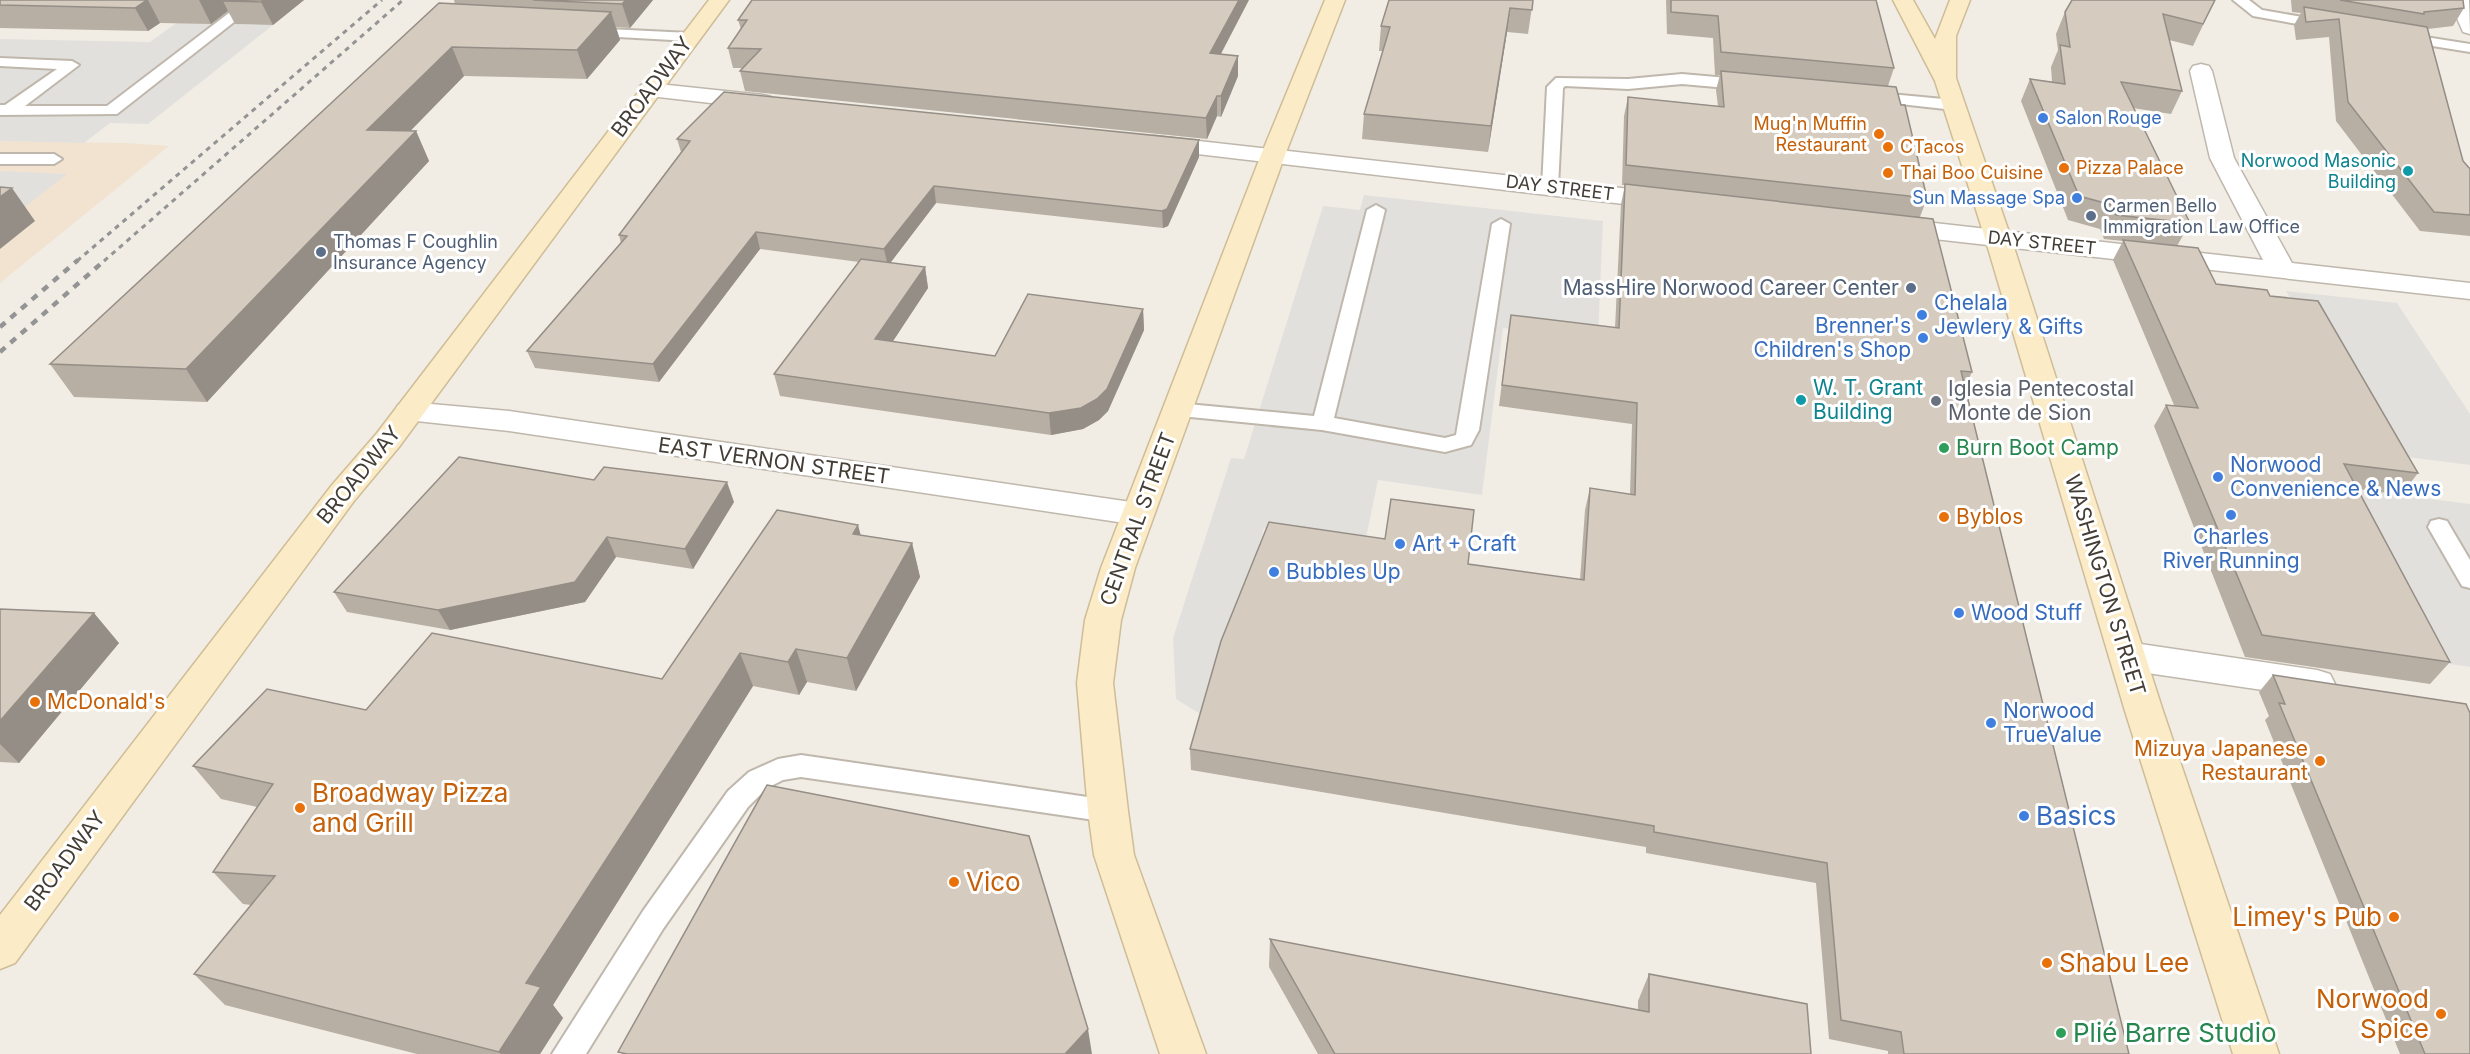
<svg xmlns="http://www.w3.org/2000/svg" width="2470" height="1054" font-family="Inter,sans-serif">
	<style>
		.commercial { fill: #f2e3d1 }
		.parking { fill: #e2e0dd }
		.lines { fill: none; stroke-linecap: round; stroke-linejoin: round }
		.lane-casing { stroke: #bfb7ac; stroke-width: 4 }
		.street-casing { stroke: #bfb7ac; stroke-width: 3 }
		.secondary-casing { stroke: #cebd97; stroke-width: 3 }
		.lane { fill: #fff; fill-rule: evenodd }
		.street { fill: #fff; fill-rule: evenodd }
		.secondary { fill: #fbebc6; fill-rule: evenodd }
		.rail-far1 { stroke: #949494; stroke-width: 3; stroke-dasharray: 5 5; stroke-linecap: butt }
		.rail { stroke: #949494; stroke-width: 4.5; stroke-dasharray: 7 7; stroke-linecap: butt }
		.wall { fill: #b7afa4 }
		.shaded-wall { fill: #958e86 }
		.building { fill: #d5cbbf; stroke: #958e86; stroke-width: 1.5 }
		.shop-dot { fill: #3f7fe0; stroke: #fff; stroke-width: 2 }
		.food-dot { fill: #e8710a; stroke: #fff; stroke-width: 2 }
		.culture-dot { fill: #0f9aa8; stroke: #fff; stroke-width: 2 }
		.service-dot { fill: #5c6f8a; stroke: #fff; stroke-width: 2 }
		.worship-dot { fill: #6b7280; stroke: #fff; stroke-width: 2 }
		.leisure-dot { fill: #2e9e5b; stroke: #fff; stroke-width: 2 }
		.labels { text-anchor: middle; stroke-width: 6; stroke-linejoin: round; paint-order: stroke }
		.far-shop-label { font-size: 18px; fill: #366cbe; stroke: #fff; text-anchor: start }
		.far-food-label { font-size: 18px; fill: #c56008; stroke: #fff; text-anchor: start }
		.far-culture-label { font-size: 18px; fill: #0d838f; stroke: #fff; text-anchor: end }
		.far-street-label { font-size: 18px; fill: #433d35; stroke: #fff }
		.far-service-label { font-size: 18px; fill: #4e5e75; stroke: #fff; text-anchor: start }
		.street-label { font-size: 21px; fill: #433d35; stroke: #fff }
		.service-label { font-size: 21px; fill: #4e5e75; stroke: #fff; text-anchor: end }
		.shop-label { font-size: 21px; fill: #366cbe; stroke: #fff; text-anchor: start }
		.culture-label { font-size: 21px; fill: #0d838f; stroke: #fff; text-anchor: start }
		.worship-label { font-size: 21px; fill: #5b616d; stroke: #fff; text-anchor: start }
		.leisure-label { font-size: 21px; fill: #27864d; stroke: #fff; text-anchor: start }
		.food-label { font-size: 21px; fill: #c56008; stroke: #fff; text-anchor: start }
		.near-food-label { font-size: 26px; fill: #c56008; stroke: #fff; text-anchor: start }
		.near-shop-label { font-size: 26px; fill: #366cbe; stroke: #fff; text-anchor: start }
		.near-leisure-label { font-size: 26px; fill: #27864d; stroke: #fff; text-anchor: start }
	</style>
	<rect width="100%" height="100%" fill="#f1ede5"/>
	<path class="commercial" d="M0,141L127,143L169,146L0,283Z"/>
	<g class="parking">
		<path d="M208,0H268L238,24L273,25L148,124L110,123L84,143L0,141V39L150,42Z"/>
		<path d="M0,171L67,174L8,220H0Z"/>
		<path d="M1364,195L1603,221L1598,339L1503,328L1482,495L1378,480L1365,543L1264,528L1229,648L1205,717L1176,699L1173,638L1231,458L1244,459L1323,206L1360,210Z"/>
		<path d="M2286,291L2397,303L2470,414V465L2185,429L2345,394Z"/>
		<path d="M2328,486L2470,504V667L2417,659Z"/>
	</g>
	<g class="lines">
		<defs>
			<g id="lane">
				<path d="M246,0H262L117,114L0,115V105H5L57,69L0,66V58L72,61L79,65L25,106H107Z"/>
				<path d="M2233,0H2249L2262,10L2326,21L2333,25L2326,29L2253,16Z"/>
				<path d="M587,28L690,33L697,37L690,41L582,35V29Z"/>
				<path d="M2400,33L2470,44V52L2395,40L2393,37L2395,34Z"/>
				<path d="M1682,74L1750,80L1758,85L1750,90L1682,84L1628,89L1565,86L1563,88L1558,187L1550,192L1544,191L1542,187L1547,87L1556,78L1628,79Z"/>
				<path d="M1869,92L1954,100L1962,105L1954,110L1864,100L1861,97Z"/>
				<path d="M0,154H54L62,159L54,164H0Z"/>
				<path d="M1376,205L1385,210L1334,418L1445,438L1456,435L1492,224L1501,219L1510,224L1479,430L1471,445L1445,452L1322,430L1170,415L1167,410L1170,405L1177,403L1314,416L1367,210Z"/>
				<path d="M2439,519L2447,521L2470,560V588L2462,586L2428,527L2431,521Z"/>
				<path d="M801,755L1108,800L1118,803L1122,811L1118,819L1108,822L801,777L783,780L767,788L748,807L663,929L586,1054H552L643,911L728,791L749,772L778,759Z"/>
			</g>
			<g id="street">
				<path d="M2449,0H2469L2470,34L2463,32Z"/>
				<path d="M2201,64L2209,66L2212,71L2234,158L2292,263L2470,283V299L1890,234L1881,231L1877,226L1881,221L1890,218L2263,260L2210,158L2190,71L2193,66Z"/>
				<path d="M649,83L763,95L771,97L774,102L771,107L763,109L641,95L638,90L641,85Z"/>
				<path d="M1154,136L1666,193L1675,196L1679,201L1675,206L1666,209L1146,148L1142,143L1146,138Z"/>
				<path d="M409,402L509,411L1138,503L1150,506L1154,514L1150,522L1138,525L509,431L398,419L394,412L398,405Z"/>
				<path d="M2127,642L2317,670L2330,674L2335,684L2330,694L2317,698L2127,670L2114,666L2109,656L2114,646Z"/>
			</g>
			<g id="secondary">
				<path d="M709,0H729L399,447L354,501L15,963L0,969V915L332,485L377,433Z"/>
				<path d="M1325,0H1345L1285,155L1135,568L1121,620L1113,683L1128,811L1134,855L1206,1054H1160L1094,855L1088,811L1077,683L1085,620L1101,568L1261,155Z"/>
				<path d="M1893,0H1913L1935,39L1950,0H1970L1956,36V78L2011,238L2163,711L2279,1054H2233L2125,711L1985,238L1935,81Z"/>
			</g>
		</defs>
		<use href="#lane" class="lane-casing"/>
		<use href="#street" class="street-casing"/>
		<use href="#secondary" class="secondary-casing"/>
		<use href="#lane" class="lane"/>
		<use href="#street" class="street"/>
		<use href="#secondary" class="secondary"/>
		<g class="rail-far1">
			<path d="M77,261L382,0"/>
			<path d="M104,261L403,0"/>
		</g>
		<g class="rail">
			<path d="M0,327L78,260"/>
			<path d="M0,352L105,260"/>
		</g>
	</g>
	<g class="wall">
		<path d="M0,0H304L273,25L235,24L228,11L211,24L160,23L148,31L0,28Z"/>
		<path d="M454,0H653L630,28L616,27L620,40L587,79L464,76L410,131H416L429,161L207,402L74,397L50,364L455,4Z"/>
		<path d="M752,0L1221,54L1238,76L1221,117L1217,116L1207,139L745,91L740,71L742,68H733L728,48L741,29L738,20Z"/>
		<path d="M1533,0L1528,34L1507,32L1488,152L1362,139L1364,114L1383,51H1379L1381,26Z"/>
		<path d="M1666,0H1876L1894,68L1888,86L1927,198L1920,217L1972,372L1965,387L2129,1054H1888V1051L1829,1039L1816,883L1646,853V847L1191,770L1190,749L1468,564L1580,580L1585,510L1590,488L1630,494L1632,424L1499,406L1508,335L1511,315L1615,328L1621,204L1625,185H1622L1624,116L1628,97L1718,106L1716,90L1720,75H1715L1713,38L1667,34Z"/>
		<path d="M2215,0L2193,46L2169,40L2182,91L2171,114L2133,108L2190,223L2177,246L2216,284L2270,296L2418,473L2401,495L2358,489L2450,662L2430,684L2245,657L2154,426L2166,405H2174L2113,260L2123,241L2104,239L2100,229L2068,220L2021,101L2030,79L2052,82L2051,67L2058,50L2056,34L2065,12Z"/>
		<path d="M2291,0H2463L2464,8L2453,26L2428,29L2463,161L2470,169V236L2420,231L2336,121L2329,37L2296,40L2294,25L2301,13L2292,12Z"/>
		<path d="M677,139L1199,157L1168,226L1163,228L936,203L890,263L925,267L928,288L892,342L995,356L1143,309L1144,330L1108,411L1099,420L1083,429L1051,435L780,396L774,374L859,262L760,249L659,382L535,368L527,351L621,243L619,235L681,152Z"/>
		<path d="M734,502L693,569L616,557L585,602L450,630L347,612L334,592Z"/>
		<path d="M861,535L912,543L920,577L856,691L807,682L799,695L753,686L553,1005L563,1018L540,1054H417L225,1005L194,974L251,905L243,904L213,872L257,807L221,799L193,766L366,710L662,679Z"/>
		<path d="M0,609L119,643L19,763L0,762Z"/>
		<path d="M2273,675L2470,1054H2400L2265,720L2269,716L2259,692Z"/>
		<path d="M1270,939L1638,1010V1001L1649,974L1811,1054H1318L1269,967Z"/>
	</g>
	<g class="shaded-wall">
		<path d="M147,0H148L160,23L148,31L135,8Z"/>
		<path d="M199,0H242L223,1L228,11L211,24Z"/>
		<path d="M264,0H304L273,25L261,2Z"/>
		<path d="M626,0H653L630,28L622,4Z"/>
		<path d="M1239,0H1249L1211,73L1210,53Z"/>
		<path d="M1510,8L1507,32L1488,152L1491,126Z"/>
		<path d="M611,12L620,40L587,79L577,50Z"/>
		<path d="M452,47L464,76L382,160L367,130Z"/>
		<path d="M1238,56V76L1221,117V96Z"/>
		<path d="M1217,96V116L1207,139L1206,118Z"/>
		<path d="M416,131L429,161L207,402L186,369Z"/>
		<path d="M1199,140V157L1168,226L1163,228L1162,211Z"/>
		<path d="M934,186L936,203L888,266L884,249Z"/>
		<path d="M12,188L35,221L0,249V197Z"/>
		<path d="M756,232L760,249L659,382L653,364Z"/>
		<path d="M925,267L928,288L880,361L875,339Z"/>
		<path d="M1143,309L1144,330L1108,411L1099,420L1083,429L1051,435L1049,413Z"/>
		<path d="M727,482L734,502L693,569L685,549Z"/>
		<path d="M858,525L867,558L853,534Z"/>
		<path d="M607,537L616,557L585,602L450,630L438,610Z"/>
		<path d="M912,543L920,577L856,691L847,658Z"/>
		<path d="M94,613L119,643L19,763L0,744V721Z"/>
		<path d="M796,649L807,682L799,695L788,662Z"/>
		<path d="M740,653L753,686L553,1005L563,1018L540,1054H501L499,1052L526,983Z"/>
		<path d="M1088,1029L1092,1054H1065Z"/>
	</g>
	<g class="building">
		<path d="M0,0H147L135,8L0,5Z"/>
		<path d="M224,0H264L261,2L223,1Z"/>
		<path d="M533,0H626L622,4Z"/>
		<path d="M752,0H1239L1210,53L1238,56L1221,96H1217L1206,118L740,71L761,49L728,48L747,20H738Z"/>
		<path d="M1389,0H1533L1532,10L1510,8L1491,126L1364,114L1390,27L1381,26Z"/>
		<path d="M1671,0H1876L1894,68L1721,52L1718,16L1671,12Z"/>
		<path d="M2072,0H2215L2203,24L2163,14L2182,91L2121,82L2190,223L2116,215L2112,205L2079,196L2030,79L2065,84L2060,45L2070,47L2065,12Z"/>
		<path d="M2340,0H2463L2464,8L2424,12V14Z"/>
		<path d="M439,3L611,12L577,50L452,47L367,130L416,131L186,369L50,364Z"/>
		<path d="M2304,7L2427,27L2463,161L2470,169V215L2434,212L2348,102L2339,19L2306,22Z"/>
		<path d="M1721,71L1896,87L1901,105H1905L1927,198L1626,165L1628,97L1724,107Z"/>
		<path d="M724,92L1199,140L1167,209L1162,211L934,186L884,249L756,232L653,364L527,351L627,236L619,235L690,141L677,139Z"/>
		<path d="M1625,184L1933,219L1972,372L1961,371L2129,1054H1904L1901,1032L1841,1020L1827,863L1654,832V826L1190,749L1221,641L1269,522L1385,539L1391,499L1474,510L1468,564L1584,580L1590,488L1635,495L1637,403L1502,385L1511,315L1619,328Z"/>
		<path d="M0,187L12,188L0,197Z"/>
		<path d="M2123,240L2198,248L2216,284L2267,290L2270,296L2318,301L2418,473L2344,464L2450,662L2262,635L2166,405L2198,408Z"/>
		<path d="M861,259L925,267L875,339L995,356L1028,294L1143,309L1107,389L1097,399L1081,408L1049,413L774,374Z"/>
		<path d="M459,457L594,480L604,467L727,482L685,549L607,537L575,582L438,610L334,592Z"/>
		<path d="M777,510L858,525L853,534L912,543L847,658L796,649L788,662L740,653L526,983L541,987L499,1052L194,974L275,876L213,872L273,784L193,766L267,689L366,710L432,633L662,679Z"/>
		<path d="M0,609L94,613L0,721Z"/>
		<path d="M2273,675L2466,704L2470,713V1054H2425L2279,703L2285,704Z"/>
		<path d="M767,785L1029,836L1088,1029L1065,1054H627L618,1052Z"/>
		<path d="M1270,939L1649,1012V974L1807,1004L1811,1054H1335Z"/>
	</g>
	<g class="shop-dot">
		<circle cx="2043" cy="118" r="6"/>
		<circle cx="2077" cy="198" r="6"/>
		<circle cx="1922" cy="315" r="6"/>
		<circle cx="1923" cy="338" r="6"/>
		<circle cx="2218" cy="477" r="6"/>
		<circle cx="2231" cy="515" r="6"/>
		<circle cx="1400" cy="544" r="6"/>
		<circle cx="1274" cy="572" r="6"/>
		<circle cx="1959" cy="613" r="6"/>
		<circle cx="1991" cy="723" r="6"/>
		<circle cx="2024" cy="816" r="6"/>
	</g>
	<g class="food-dot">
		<circle cx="1879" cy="134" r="6"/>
		<circle cx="1888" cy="147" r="6"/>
		<circle cx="2064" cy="168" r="6"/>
		<circle cx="1888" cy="173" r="6"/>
		<circle cx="1944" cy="517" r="6"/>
		<circle cx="35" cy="702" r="6"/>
		<circle cx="2320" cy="761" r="6"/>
		<circle cx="300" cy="808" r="6"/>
		<circle cx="954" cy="882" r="6"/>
		<circle cx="2394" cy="917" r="6"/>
		<circle cx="2047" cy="963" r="6"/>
		<circle cx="2441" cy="1014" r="6"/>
	</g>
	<g class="culture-dot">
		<circle cx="2408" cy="171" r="6"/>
		<circle cx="1801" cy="400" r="6"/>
	</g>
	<g class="service-dot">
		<circle cx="2091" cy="216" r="6"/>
		<circle cx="321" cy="252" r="6"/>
		<circle cx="1911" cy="288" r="6"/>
	</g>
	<circle class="worship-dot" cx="1936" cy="401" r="6"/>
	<g class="leisure-dot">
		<circle cx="1944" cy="448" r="6"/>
		<circle cx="2061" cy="1033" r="6"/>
	</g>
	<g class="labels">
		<g class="far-shop-label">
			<text x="2055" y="124">Salon Rouge</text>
			<text x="2065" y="204" text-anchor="end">Sun Massage Spa</text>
		</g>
		<g class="far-food-label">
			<text x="1867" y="130" text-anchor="end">Mug'n Muffin<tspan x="1867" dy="21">Restaurant</tspan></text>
			<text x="1900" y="153">CTacos</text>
			<text x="2076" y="174">Pizza Palace</text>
			<text x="1900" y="179">Thai Boo Cuisine</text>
		</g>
		<g class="far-culture-label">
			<text x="2396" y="167">Norwood Masonic<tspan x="2396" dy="21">Building</tspan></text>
		</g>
		<g class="far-street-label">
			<text transform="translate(1560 188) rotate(7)" y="6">DAY STREET</text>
			<text transform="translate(2042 243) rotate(6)" y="6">DAY STREET</text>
		</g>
		<g class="far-service-label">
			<text x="2103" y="212">Carmen Bello<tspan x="2103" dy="21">Immigration Law Office</tspan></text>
			<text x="333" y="248">Thomas F Coughlin<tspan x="333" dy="21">Insurance Agency</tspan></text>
		</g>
		<g class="street-label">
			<text transform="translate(652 87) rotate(-53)" y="7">BROADWAY</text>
			<text transform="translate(774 461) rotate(8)" y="7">EAST VERNON STREET</text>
			<text transform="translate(359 475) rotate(-51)" y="7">BROADWAY</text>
			<text transform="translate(1138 519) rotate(-70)" y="7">CENTRAL STREET</text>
			<text transform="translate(2105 585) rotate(73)" y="7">WASHINGTON STREET</text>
			<text transform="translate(65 861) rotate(-53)" y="7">BROADWAY</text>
		</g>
		<g class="service-label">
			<text x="1899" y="295">MassHire Norwood Career Center</text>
		</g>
		<g class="shop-label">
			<text x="1934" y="310">Chelala<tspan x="1934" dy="24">Jewlery &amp; Gifts</tspan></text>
			<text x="1911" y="333" text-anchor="end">Brenner's<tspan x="1911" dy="24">Children's Shop</tspan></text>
			<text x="2230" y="472">Norwood<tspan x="2230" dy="24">Convenience &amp; News</tspan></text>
			<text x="2231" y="544" text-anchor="middle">Charles<tspan x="2231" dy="24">River Running</tspan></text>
			<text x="1412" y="551">Art + Craft</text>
			<text x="1286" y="579">Bubbles Up</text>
			<text x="1971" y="620">Wood Stuff</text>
			<text x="2003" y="718">Norwood<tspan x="2003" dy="24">TrueValue</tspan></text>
		</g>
		<g class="culture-label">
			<text x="1813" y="395">W. T. Grant<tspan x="1813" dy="24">Building</tspan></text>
		</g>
		<g class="worship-label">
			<text x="1948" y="396">Iglesia Pentecostal<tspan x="1948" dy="24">Monte de Sion</tspan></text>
		</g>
		<g class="leisure-label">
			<text x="1956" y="455">Burn Boot Camp</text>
		</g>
		<g class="food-label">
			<text x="1956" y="524">Byblos</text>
			<text x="47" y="709">McDonald's</text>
			<text x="2308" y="756" text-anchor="end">Mizuya Japanese<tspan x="2308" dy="24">Restaurant</tspan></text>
		</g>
		<g class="near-food-label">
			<text x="312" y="802">Broadway Pizza<tspan x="312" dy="30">and Grill</tspan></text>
			<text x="966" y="891">Vico</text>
			<text x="2382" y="926" text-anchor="end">Limey's Pub</text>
			<text x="2059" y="972">Shabu Lee</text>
			<text x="2429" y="1008" text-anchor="end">Norwood<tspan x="2429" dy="30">Spice</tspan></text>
		</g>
		<g class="near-shop-label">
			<text x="2036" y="825">Basics</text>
		</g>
		<g class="near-leisure-label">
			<text x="2073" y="1042">Plié Barre Studio</text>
		</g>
	</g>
</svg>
